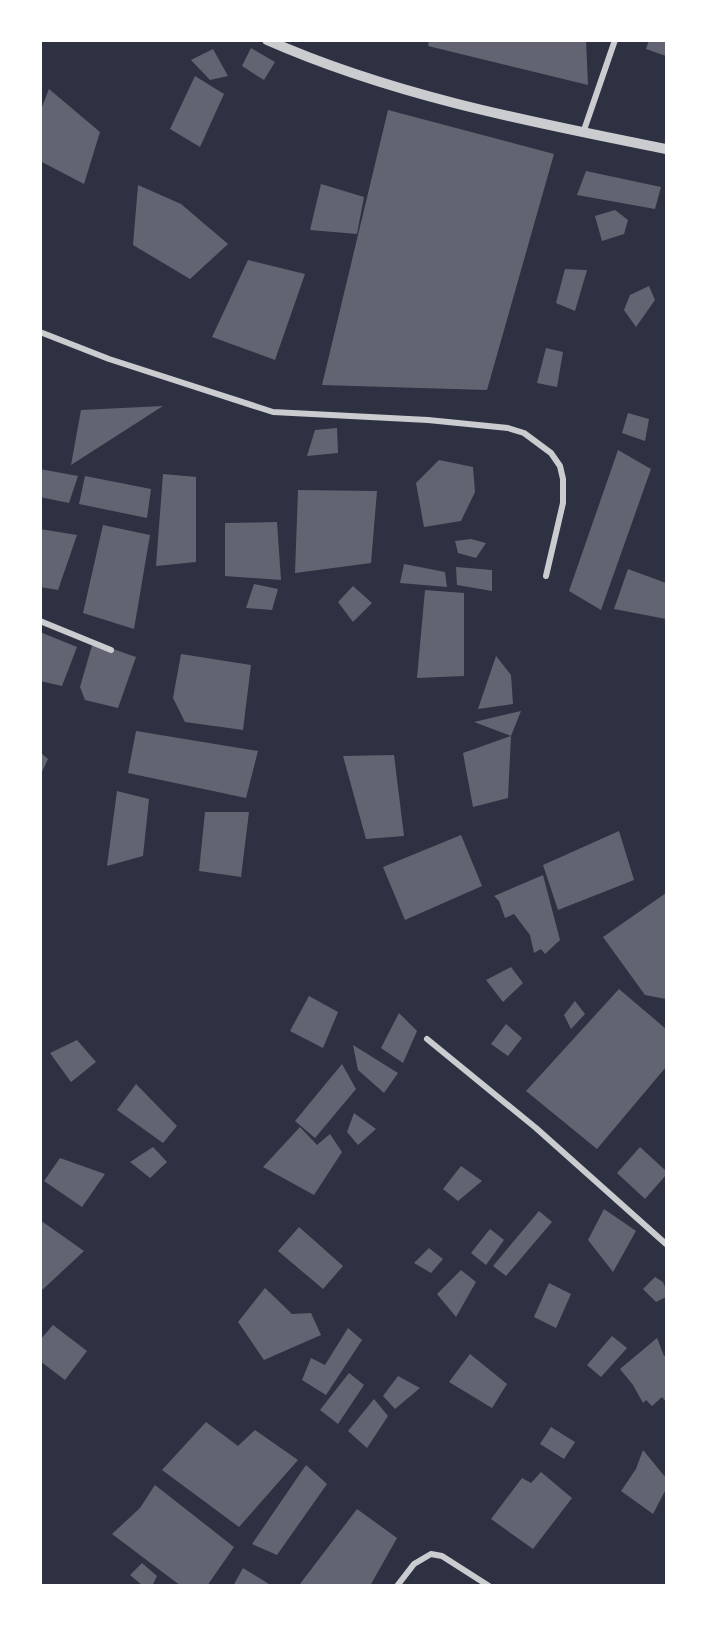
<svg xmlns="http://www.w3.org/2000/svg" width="707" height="1626" font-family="'IBM Plex Sans',sans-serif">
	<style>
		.building { fill: #626471 }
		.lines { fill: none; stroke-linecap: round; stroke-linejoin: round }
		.minor { stroke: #caccd0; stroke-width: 6 }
		.tertiary { stroke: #caccd0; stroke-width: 10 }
	</style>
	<rect width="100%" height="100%" fill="#2d3142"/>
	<g class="building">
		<path d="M429,40H586L588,85L428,46Z"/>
		<path d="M649,40H666V56L646,49Z"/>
		<path d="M251,48L275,62L264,80L242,66Z"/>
		<path d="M213,49L228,76L210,80L191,60Z"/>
		<path d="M195,76L224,94L200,147L170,129Z"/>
		<path d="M49,89L100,132L84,184L40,161V112Z"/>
		<path d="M388,110L554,154L487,390L322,385Z"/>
		<path d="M586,171L661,187L655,209L577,195Z"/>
		<path d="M321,184L364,197L357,234L310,230Z"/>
		<path d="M138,185L181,204L228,244L190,279L133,245Z"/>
		<path d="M615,210L628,220L624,234L602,241L595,216Z"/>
		<path d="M248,260L305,274L275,360L212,337Z"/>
		<path d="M565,269L587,270L575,311L556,303Z"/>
		<path d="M649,286L655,300L636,327L624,310L630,295Z"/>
		<path d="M546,348L563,352L557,387L537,383Z"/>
		<path d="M163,406L71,465L81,410Z"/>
		<path d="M628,413L649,419L645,441L622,433Z"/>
		<path d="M337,428L338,453L307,456L315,430Z"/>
		<path d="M618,450L651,469L601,610L569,591Z"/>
		<path d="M439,460L473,467L475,492L461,521L424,527L416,483Z"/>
		<path d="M40,469L78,476L69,503L40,497Z"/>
		<path d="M163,474L196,477V562L156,566Z"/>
		<path d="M85,476L151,489L147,518L79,504Z"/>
		<path d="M298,490L377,491L371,563L295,573Z"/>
		<path d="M277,522L281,580L225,576V523Z"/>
		<path d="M103,525L150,535L134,629L83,613Z"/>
		<path d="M40,529L77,535L58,590L40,587Z"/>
		<path d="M471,539L486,543L476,558L458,553L455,541Z"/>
		<path d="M404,564L445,572L447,587L400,583Z"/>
		<path d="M456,567L492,570V591L457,585Z"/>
		<path d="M628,569L666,583V619L614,609Z"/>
		<path d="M254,584L278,589L272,610L246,608Z"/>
		<path d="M353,586L372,603L353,622L338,602Z"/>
		<path d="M425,590L464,593V676L417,678Z"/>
		<path d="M40,632L77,647L62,686L40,681Z"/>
		<path d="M93,642L136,657L118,708L85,700L80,687Z"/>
		<path d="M181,654L251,665L243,730L185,722L173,698Z"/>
		<path d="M496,656L511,675L513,704L478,709Z"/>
		<path d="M521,711L511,736L474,722Z"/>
		<path d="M136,731L258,751L246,798L128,773Z"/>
		<path d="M511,736L508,798L473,807L463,753Z"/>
		<path d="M40,752L48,759L40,776Z"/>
		<path d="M394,755L404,836L366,839L343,756Z"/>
		<path d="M117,791L149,799L143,856L107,866Z"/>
		<path d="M205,812H249L241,877L199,871Z"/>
		<path d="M619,831L634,880L558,910L543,865Z"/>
		<path d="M461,835L482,886L405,920L383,867Z"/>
		<path d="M543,875L560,940L545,954L541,949L534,953L530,935L514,914L505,918L499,901L494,896Z"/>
		<path d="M666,893V999L645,995L603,937Z"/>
		<path d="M511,967L523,983L503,1002L486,980Z"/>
		<path d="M619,989L666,1029V1067L597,1149L526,1091Z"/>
		<path d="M309,996L338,1012L323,1048L290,1031Z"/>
		<path d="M575,1001L585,1014L571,1029L564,1015Z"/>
		<path d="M399,1013L417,1031L403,1063L381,1048Z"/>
		<path d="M506,1024L522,1038L508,1056L491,1044Z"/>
		<path d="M77,1040L96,1062L71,1082L50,1053Z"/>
		<path d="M353,1045L398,1073L384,1093L358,1070Z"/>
		<path d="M342,1064L356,1089L315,1138L295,1121Z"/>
		<path d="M136,1084L177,1126L163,1143L117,1110Z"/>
		<path d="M354,1113L376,1129L358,1145L347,1132Z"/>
		<path d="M300,1127L317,1145L330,1134L342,1152L314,1195L263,1167Z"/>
		<path d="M153,1147L167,1162L150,1178L130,1162Z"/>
		<path d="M640,1147L666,1171V1175L645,1199L617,1173Z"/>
		<path d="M60,1158L105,1174L82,1207L44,1181Z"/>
		<path d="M461,1166L482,1181L458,1201L443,1189Z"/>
		<path d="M604,1209L636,1231L613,1272L588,1240Z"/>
		<path d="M539,1211L552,1222L506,1276L493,1266Z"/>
		<path d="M40,1220L84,1251L40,1292Z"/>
		<path d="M299,1227L343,1266L323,1289L278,1251Z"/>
		<path d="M490,1229L504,1240L486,1265L471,1253Z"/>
		<path d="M429,1248L443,1259L431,1273L414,1263Z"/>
		<path d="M461,1270L476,1282L456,1317L437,1294Z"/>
		<path d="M655,1277L663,1282L666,1290V1297L656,1302L643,1289Z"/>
		<path d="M549,1283L571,1294L556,1328L534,1317Z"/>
		<path d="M265,1288L292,1314L311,1313L321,1335L264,1360L238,1322Z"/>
		<path d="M53,1325L87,1351L65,1380L40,1361V1340Z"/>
		<path d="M348,1328L362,1340L326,1395L302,1380L311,1358L325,1365Z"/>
		<path d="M612,1336L627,1348L601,1377L587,1365Z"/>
		<path d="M657,1338L664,1356H666V1402L662,1397L652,1406L646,1400L643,1403L633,1385L620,1369Z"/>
		<path d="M470,1354L507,1384L492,1408L449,1382Z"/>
		<path d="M349,1373L364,1385L338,1424L320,1410Z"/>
		<path d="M398,1376L420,1388L395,1409L383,1396Z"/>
		<path d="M374,1399L388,1416L367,1448L348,1431Z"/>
		<path d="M206,1422L238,1446L255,1430L298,1460L239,1527L162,1470Z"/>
		<path d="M551,1427L575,1442L564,1459L540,1444Z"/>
		<path d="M643,1450L666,1478V1489L653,1514L621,1491L636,1469Z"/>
		<path d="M306,1465L327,1484L277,1555L252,1544Z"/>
		<path d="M541,1472L572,1498L533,1549L491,1519L522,1478L531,1483Z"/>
		<path d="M155,1485L234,1547L207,1586H181L112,1534L140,1508Z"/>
		<path d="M357,1509L397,1538L370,1586L300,1584Z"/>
		<path d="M142,1563L157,1576L152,1586H143L130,1575Z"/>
		<path d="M243,1568L272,1586H233Z"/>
	</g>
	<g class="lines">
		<g class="minor">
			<path d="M583,133L615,40"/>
			<path d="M40,332L109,359L273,412L428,420L508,428L524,433L551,453L560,466L563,479V503L546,576"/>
			<path d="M40,621L111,650"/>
			<path d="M427,1039L536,1128L666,1244"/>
			<path d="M397,1586L414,1564L431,1554L442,1556L489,1586"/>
		</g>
		<path class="tertiary" d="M267,40C394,96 531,122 666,149"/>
	</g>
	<rect width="707" height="1626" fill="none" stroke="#ffffff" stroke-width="84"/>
</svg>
